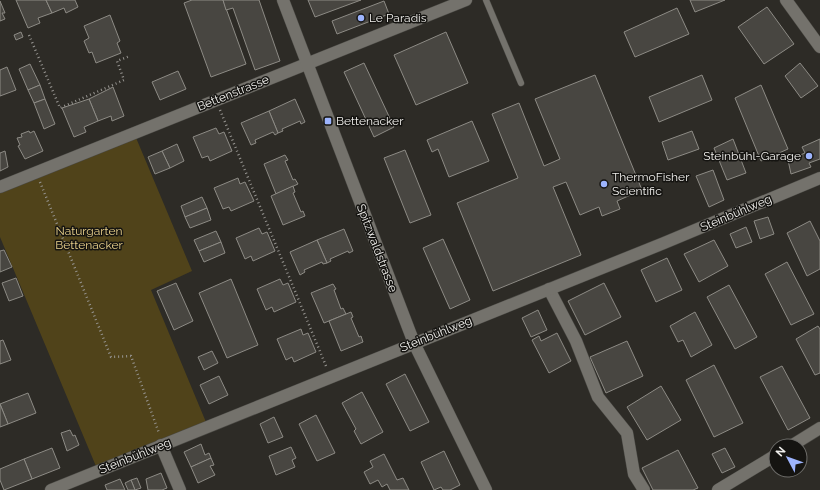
<svg xmlns="http://www.w3.org/2000/svg" width="820" height="490" font-family="Raleway,sans-serif">
	<style>
		.green { fill: #50431a }
		.building { fill: #484641; stroke: #8d8b85 }
		.lines { fill: none; stroke-linecap: round; stroke-linejoin: round }
		.lane-casing { stroke: #4a4944; stroke-width: 7 }
		.street-casing { stroke: #4a4944; stroke-width: 13 }
		.secondary-casing { stroke: #4a4944; stroke-width: 13 }
		.path { stroke: #969490; stroke-width: 2.5; stroke-dasharray: 1 3; stroke-linecap: butt }
		.lane { stroke: #74726c; stroke-width: 6 }
		.street { stroke: #74726c; stroke-width: 12 }
		.secondary { stroke: #74726c; stroke-width: 12 }
		.poi-dot { fill: #9db4fd; stroke: #151411; stroke-width: 1.5 }
		.labels { text-anchor: middle; stroke-width: 3; stroke-linejoin: round; paint-order: stroke }
		.poi-label { font-size: 12px; fill: #f0efec; stroke: #151411; text-anchor: start }
		.street-label { font-size: 12px; fill: #f0efec; stroke: #151411 }
		.park-label { font-size: 12px; fill: #ebd28c; stroke: #151411 }
	</style>
	<rect width="100%" height="100%" fill="#2d2b26"/>
	<path class="green" d="M134,133L192,271L151,290L208,427L98,471L0,237V187Z"/>
	<g class="building">
		<path d="M16,0H46L52,13L38,18L40,23L28,28Z"/>
		<path d="M46,0H75L78,7L66,13L64,8L52,13Z"/>
		<path d="M192,0H223L246,64L211,77L184,3Z"/>
		<path d="M223,0H259L280,61L255,70L233,8L226,10Z"/>
		<path d="M308,0H361L315,17Z"/>
		<path d="M690,0H725L695,12Z"/>
		<path d="M0,1L5,13H2L5,19L0,21Z"/>
		<path d="M384,1L389,14L337,34L332,21Z"/>
		<path d="M767,7L794,44L764,64L738,27Z"/>
		<path d="M677,8L689,34L635,57L624,32Z"/>
		<path d="M110,15L120,41L117,43L121,53L96,63L92,52L89,53L84,41L89,38L84,26Z"/>
		<path d="M21,32L23,37L16,40L14,35Z"/>
		<path d="M446,32L468,83L416,105L394,55Z"/>
		<path d="M364,63L394,127L374,137L344,72Z"/>
		<path d="M800,63L818,86L801,98L785,76Z"/>
		<path d="M30,64L40,85L28,90L19,69Z"/>
		<path d="M7,67L16,90L0,96V70Z"/>
		<path d="M178,71L186,89L160,100L152,82Z"/>
		<path d="M595,75L642,190L617,201L620,209L602,216L599,207L580,215L566,182L553,187L581,255L493,291L457,203L518,178L492,114L519,103L544,166L560,159L535,99Z"/>
		<path d="M702,75L712,100L659,122L649,97Z"/>
		<path d="M40,85L45,99L34,103L28,90Z"/>
		<path d="M761,85L788,149L761,161L735,98Z"/>
		<path d="M113,87L124,116L112,121L111,116L98,121L89,99Z"/>
		<path d="M45,99L55,124L44,129L34,103Z"/>
		<path d="M89,99L98,121L84,127L86,132L74,137L62,108Z"/>
		<path d="M295,99L305,122L301,124L300,121L282,129L283,131L278,133L269,111Z"/>
		<path d="M269,111L278,133L275,135L273,132L255,140L256,143L251,145L241,123Z"/>
		<path d="M472,121L489,161L449,177L438,149L432,152L427,140Z"/>
		<path d="M216,128L219,134L224,132L232,151L210,161L208,156L202,158L193,137Z"/>
		<path d="M29,131L30,133L34,131L43,151L25,159L18,146L20,145L17,138L22,137L21,134Z"/>
		<path d="M692,131L699,149L668,160L662,142Z"/>
		<path d="M733,139L746,173L727,180L714,148Z"/>
		<path d="M820,139V159L809,163L811,167L791,174L788,160L805,153L802,147Z"/>
		<path d="M177,144L184,161L170,168L162,151Z"/>
		<path d="M405,150L431,215L410,223L384,158Z"/>
		<path d="M5,151L8,167L0,171V153Z"/>
		<path d="M162,151L170,168L155,174L148,157Z"/>
		<path d="M285,155L288,160L285,161L293,180L295,179L298,184L276,194L264,164Z"/>
		<path d="M713,170L724,200L709,207L696,176Z"/>
		<path d="M238,178L240,184L245,182L254,201L231,211L229,207L223,209L214,188Z"/>
		<path d="M293,186L295,192L293,193L301,212L303,211L305,216L283,225L271,196Z"/>
		<path d="M202,197L207,208L185,217L181,206Z"/>
		<path d="M207,208L211,220L190,228L185,217Z"/>
		<path d="M768,217L774,234L760,239L754,221Z"/>
		<path d="M810,221L820,241V269L807,276L787,233Z"/>
		<path d="M746,227L752,242L736,248L730,234Z"/>
		<path d="M259,228L262,234L267,232L275,251L253,261L251,256L245,259L236,238Z"/>
		<path d="M344,229L353,251L349,253L348,251L330,259L331,261L327,263L317,240Z"/>
		<path d="M216,231L221,242L199,251L194,240Z"/>
		<path d="M443,239L470,300L450,309L423,248Z"/>
		<path d="M317,240L327,263L323,264L322,262L304,270L305,272L300,275L290,252Z"/>
		<path d="M714,240L728,266L699,282L684,254Z"/>
		<path d="M221,242L225,253L204,262L199,251Z"/>
		<path d="M4,250L12,267L0,272V251Z"/>
		<path d="M667,258L682,290L656,302L641,270Z"/>
		<path d="M787,262L814,314L791,325L765,274Z"/>
		<path d="M16,278L23,296L9,301L2,283Z"/>
		<path d="M231,279L258,345L227,358L199,293Z"/>
		<path d="M280,279L283,285L288,283L296,302L274,312L272,307L266,310L257,289Z"/>
		<path d="M176,283L193,321L174,330L157,291Z"/>
		<path d="M604,283L621,317L585,335L568,301Z"/>
		<path d="M333,284L336,289L334,290L341,309L343,308L346,314L324,323L311,293Z"/>
		<path d="M729,285L757,337L735,349L707,297Z"/>
		<path d="M538,310L547,330L531,337L522,318Z"/>
		<path d="M351,312L353,317L351,318L359,337L361,336L363,342L341,351L329,321Z"/>
		<path d="M695,312L712,345L691,357L683,340L678,342L670,326Z"/>
		<path d="M818,326L820,329V373L815,375L796,339Z"/>
		<path d="M301,329L303,335L308,333L316,352L294,362L292,357L286,360L277,339Z"/>
		<path d="M557,333L571,361L549,373L532,340L539,336L541,341Z"/>
		<path d="M3,340L11,360L0,364V341Z"/>
		<path d="M627,341L643,376L606,393L590,357Z"/>
		<path d="M212,351L218,363L204,370L198,357Z"/>
		<path d="M714,365L743,423L714,437L686,380Z"/>
		<path d="M782,366L810,418L788,430L760,377Z"/>
		<path d="M405,374L429,422L410,431L386,384Z"/>
		<path d="M219,376L228,395L209,404L200,385Z"/>
		<path d="M661,386L681,420L647,440L627,407Z"/>
		<path d="M362,392L383,432L361,444L354,431L356,429L342,403Z"/>
		<path d="M28,393L36,413L8,424L0,404Z"/>
		<path d="M0,404L8,424L0,427Z"/>
		<path d="M316,415L335,453L317,461L299,424Z"/>
		<path d="M274,417L283,437L268,443L260,424Z"/>
		<path d="M70,430L73,436L75,435L79,445L67,451L61,433Z"/>
		<path d="M201,444L205,455L209,453L211,458L191,467L184,452Z"/>
		<path d="M291,447L296,458L292,460L295,467L276,475L269,456Z"/>
		<path d="M52,448L60,468L32,479L24,459Z"/>
		<path d="M725,448L735,467L722,473L712,454Z"/>
		<path d="M678,450L698,488L693,490H653L642,468Z"/>
		<path d="M444,451L460,485L450,490H443L441,487L434,490L421,462Z"/>
		<path d="M384,454L397,480L403,478L409,490H390L387,484L382,487L378,480L370,484L364,472L373,467L370,461Z"/>
		<path d="M211,458L214,465L210,466L215,475L198,483L191,467Z"/>
		<path d="M24,459L32,479L4,490L0,480V469Z"/>
		<path d="M161,473L167,488L162,490H148L146,479Z"/>
		<path d="M137,478L141,488L135,490L131,480Z"/>
		<path d="M120,479L125,490H107L105,485Z"/>
		<path d="M131,480L135,490H128L125,483Z"/>
	</g>
	<g class="lines">
		<defs>
			<path id="lane" d="M486,0L521,83"/>
			<g id="street">
				<path d="M786,0L820,47"/>
				<path d="M0,187L466,0"/>
				<path d="M549,289L576,341L598,397L627,433L634,474L644,490"/>
				<path d="M161,445L180,490"/>
				<path d="M791,446L820,428"/>
				<path d="M51,490L664,243L820,178"/>
				<path d="M718,490L776,455"/>
			</g>
			<path id="secondary" d="M283,0L414,343L486,490"/>
		</defs>
		<use href="#lane" class="lane-casing"/>
		<use href="#street" class="street-casing"/>
		<use href="#secondary" class="secondary-casing"/>
		<g class="path">
			<path d="M29,35L60,108L124,80L117,61L130,56"/>
			<path d="M220,110L326,366"/>
			<path d="M40,182L111,357L131,356L159,433"/>
		</g>
		<use href="#lane" class="lane"/>
		<use href="#street" class="street"/>
		<use href="#secondary" class="secondary"/>
	</g>
	<g class="poi-dot">
		<circle cx="361" cy="18" r="4"/>
		<rect x="324" y="117" width="8" height="8" rx="2"/>
		<circle cx="809" cy="156" r="4"/>
		<circle cx="604" cy="184" r="4"/>
	</g>
	<g class="labels">
		<g class="poi-label">
			<text x="369" y="22">Le Paradis</text>
			<text x="336" y="125">Bettenacker</text>
			<text x="801" y="160" text-anchor="end">Steinbühl-Garage</text>
			<text x="612" y="181">ThermoFisher<tspan x="612" dy="14">Scientific</tspan></text>
		</g>
		<g class="street-label">
			<text transform="translate(233 93) rotate(-22)" y="4">Bettenstrasse</text>
			<text transform="translate(736 213) rotate(-23)" y="4">Steinbühlweg</text>
			<text transform="translate(377 248) rotate(69)" y="4">Spitzwaldstrasse</text>
			<text transform="translate(436 334) rotate(-22)" y="4">Steinbühlweg</text>
			<text transform="translate(135 456) rotate(-22)" y="4">Steinbühlweg</text>
		</g>
		<g class="park-label">
			<text x="89" y="235">Naturgarten<tspan x="89" dy="14">Bettenacker</tspan></text>
		</g>
	</g>
	<g transform="translate(788 458) rotate(311)"><circle r="19" fill="#151411" stroke="#6d6c69"/>
	<path d="M0-3L7 15L0 10L-7 15Z" fill="#9db4fd"/>
	<text y="-6" font-size="11" font-weight="bold" text-anchor="middle" fill="#f0efec">N</text>
	</g>
</svg>
